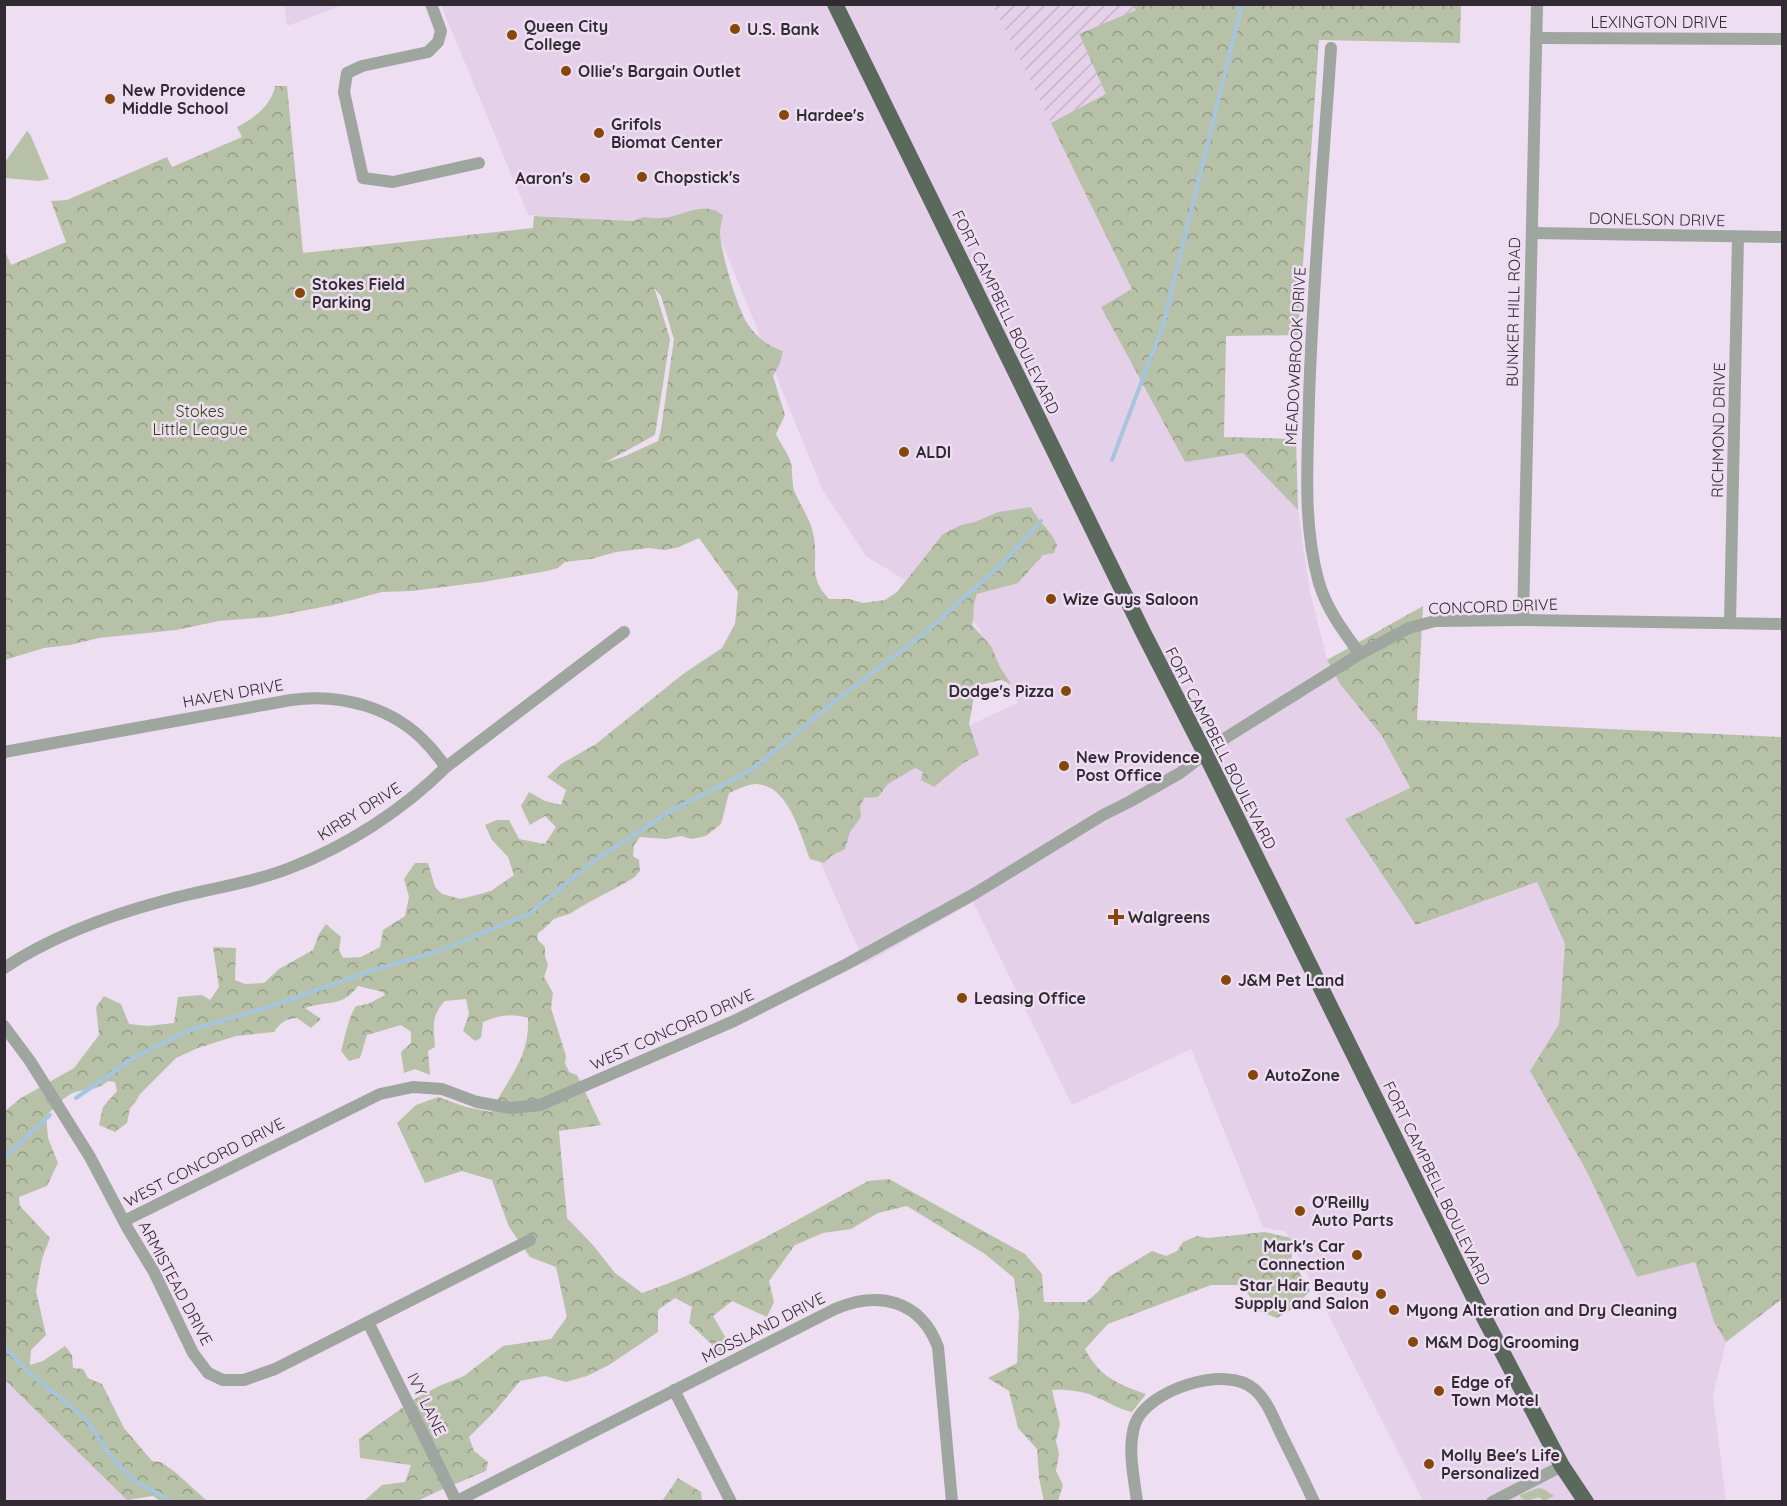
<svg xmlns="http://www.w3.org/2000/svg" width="1787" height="1506" font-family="Quicksand,sans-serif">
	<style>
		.built { fill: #e5d0e9 }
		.industrial { fill: url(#industrial-furrows) }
		.grass { fill: #b7c1a8 }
		.forest { fill: url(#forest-crowns); fill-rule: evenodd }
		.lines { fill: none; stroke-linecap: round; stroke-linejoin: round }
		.stream { stroke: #a6c5dd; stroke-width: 4 }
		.minor { stroke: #9ea69f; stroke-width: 12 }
		.trunk { stroke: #5a695c; stroke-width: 16 }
		.poi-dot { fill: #86480a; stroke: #eedef1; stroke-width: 2 }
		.labels { text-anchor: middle; stroke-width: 5; stroke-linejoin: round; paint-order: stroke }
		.street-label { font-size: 16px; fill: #312a32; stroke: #eedef1 }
		.poi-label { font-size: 16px; font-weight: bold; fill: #312a32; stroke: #eedef1; text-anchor: start }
		.park-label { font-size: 16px; fill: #33420e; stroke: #eedef1 }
	</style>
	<defs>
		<pattern id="industrial-furrows" width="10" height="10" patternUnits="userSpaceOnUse" patternTransform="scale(1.5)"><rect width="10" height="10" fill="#e5d0e9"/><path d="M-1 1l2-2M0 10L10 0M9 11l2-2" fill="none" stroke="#c5b3c8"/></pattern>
		<pattern id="forest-crowns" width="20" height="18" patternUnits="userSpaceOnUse" patternTransform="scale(1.5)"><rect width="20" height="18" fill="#b7c1a8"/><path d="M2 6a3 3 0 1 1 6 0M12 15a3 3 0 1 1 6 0" fill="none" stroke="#959d89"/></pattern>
	</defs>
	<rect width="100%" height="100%" fill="#eedef1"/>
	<g class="built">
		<path d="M284,4H343V5L287,26Z"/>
		<path d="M441,5H993L1133,289L1101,307L1185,462L1243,452L1298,510L1309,588L1327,660L1340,684L1382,736L1410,789L1346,820L1416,925L1537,882L1565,944L1559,1024L1530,1071L1587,1172L1637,1277L1695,1262L1714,1322L1726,1342L1713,1396L1726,1501H1423L1286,1232L1263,1227L1191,1049L1072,1105L973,902L865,964L808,834L974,723L1018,703L977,625L866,556L823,491L708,208L671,223L528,215Z"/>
		<path d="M5,1375L133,1501H5Z"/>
	</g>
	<path class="industrial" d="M993,5H1133L1136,10L1107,94L1051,123Z"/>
	<g class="grass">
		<path d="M27,131L30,134L49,179L39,181L5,178V162Z"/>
		<path d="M1538,1488L1544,1489L1554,1496L1544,1501L1539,1497L1527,1501L1521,1498L1520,1495Z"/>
	</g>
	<g class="forest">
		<path d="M1133,5H1461L1460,43L1319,40L1298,335L1226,336L1224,437L1296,439L1298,510L1243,453L1185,462L1101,307L1132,289L1051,123L1106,94L1079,34L1136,10Z"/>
		<path d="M275,86H287L303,253L533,228L534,216L634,221C645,214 648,219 661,218C684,217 701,199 723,215C722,221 720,227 720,233C721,253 737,307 747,323C755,336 769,347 783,351L780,363L773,376L785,415L776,434C780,443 788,453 791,463C793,473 791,485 796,495C802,508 810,519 813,533C820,562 806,575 829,599H849L863,603L885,600L897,592L943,534L961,525L975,522L998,512L1031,507C1038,522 1051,530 1057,545L1054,553L1043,555L1018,583L977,594C972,605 975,614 972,625L991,646L1000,667L1011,684L1001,680L976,686L969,724L979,755L963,763L934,787L921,780L923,772L915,768L888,784L878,797L864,798L860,807L861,817L850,832L845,849L831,856L824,863L810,859C800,835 789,785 756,784C747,784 737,790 729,793L721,824L706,836L692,839L681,836L666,839L640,837L634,845L633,856L639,860L640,871L635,877C614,890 591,900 571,913C566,916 558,916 553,920C548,924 545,929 538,933L537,939L545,947V956L548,965L544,977L553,993L551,1008L566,1056L565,1063L569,1072L577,1075L601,1125L559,1131L567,1218L593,1245L615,1273L642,1293C721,1266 794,1221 868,1181L889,1179L1025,1254L1042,1274L1044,1302H1086L1099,1291L1109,1277L1152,1251L1166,1256L1177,1251L1183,1242L1197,1236L1208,1238L1265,1232L1291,1238L1292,1260L1310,1291L1292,1309L1277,1318L1259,1311L1248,1294L1239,1285H1211L1108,1324L1085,1349C1100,1377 1117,1384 1146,1394L1132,1412C1116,1408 1110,1403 1096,1397C1084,1391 1064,1389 1052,1390L1060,1424L1056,1441L1059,1454L1056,1471L1063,1485L1058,1501H1044L1039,1478L1037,1449L1018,1428L1009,1391L988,1378L1017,1363L1019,1314L1014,1278L985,1254L907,1206L878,1213L851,1229L823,1233L795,1245L769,1281L774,1302L767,1317L732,1301L713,1316L730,1345L722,1354L689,1323L692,1307L675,1298L658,1310V1332L609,1365L587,1376L566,1382L545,1376L520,1381L495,1411L469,1437L474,1451L488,1462L486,1471L436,1492L418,1501H364L382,1485L405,1482L411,1465L360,1458L359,1439L413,1400L439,1386L464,1376L503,1346L551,1339L567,1317L556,1267L530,1257L509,1227L492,1180L462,1171L425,1183L397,1123L416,1105L438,1097L466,1107L491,1112C508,1078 530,1058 528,1018C511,1013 500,1015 483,1022L481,1038L475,1041L463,1031L469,1014L466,999L445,1001C430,1017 434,1027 435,1047L428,1051L430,1075L415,1069L404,1073L401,1052L411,1043V1032L401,1025L367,1035L360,1058L349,1061L341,1051C345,1037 348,1018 356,1006L368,1004L385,995L383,992L358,986C342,1008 328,1000 305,1008L321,1019L311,1028L297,1018C285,1019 281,1022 274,1032L236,1036L198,1048L176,1058L140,1094L135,1103L130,1108L127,1123L115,1132L99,1125L103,1107L117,1091L115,1082L108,1081C94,1092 92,1087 76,1092C64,1095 55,1108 46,1116L48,1138L58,1163L47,1186L19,1197L20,1206L50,1238L42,1259L36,1291L46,1335L31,1350L30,1365L43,1361L65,1346L72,1355L73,1368L83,1369L88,1378L102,1384L124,1428L152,1461L161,1462L175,1472L207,1501H160L153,1496L127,1500L5,1380V1111L21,1098L74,1068L99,1035L96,1007L104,996L121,1004L129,1024L147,1026L174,1023L178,997L202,995L210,1000L219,987L213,947L236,948L235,980L245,984L264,983L279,969L313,950L319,934L326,924L341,937L339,950L343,958L361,957L380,947L383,930L405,916L409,897L404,879L415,863H428L435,887L442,894L461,899L491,891L514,875L508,857L492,840L485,825L497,820H509L519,839L545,844L556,827L545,816L530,825L521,806L529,792L545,801L561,805L566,790L547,777L561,764L596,744L683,674L722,648L735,624L738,592L699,538L679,547L665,550L649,548L616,552L591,559L565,562L558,568L547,571L483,582L412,591L382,592L333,605L270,617L219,621L176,630L99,638L70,645L44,648L5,660L4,249L11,265L66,242L51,201L67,200L167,157L172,167L242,137L237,127C253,119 272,105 275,86ZM654,287L661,296L674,339L661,429L658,441L623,457L606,462L655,435L670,339Z"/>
		<path d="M1423,606L1417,720L1782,737V1299L1726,1342L1714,1322L1695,1262L1637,1277L1587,1172L1530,1071L1559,1024L1565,944L1537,882L1416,925L1345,819L1410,788L1382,736L1340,684L1327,660Z"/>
		<path d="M678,1478L701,1492L702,1501H662Z"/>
	</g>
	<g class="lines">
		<g class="stream">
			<path d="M1112,460L1163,325L1242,4"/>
			<path d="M76,1098L135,1057L187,1031L272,1006L370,971L439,951L529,914L598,858L672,810L750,771L830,705L926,632L1001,565L1041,521"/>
			<path d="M4,1158L50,1115"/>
			<path d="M4,1346L29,1373L85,1418L114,1460L133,1480L173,1502"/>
		</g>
		<g class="minor">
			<path d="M431,4L441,31L438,42L428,52L362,66L347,73L344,92L363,178L393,182L479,163"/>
			<path d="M1536,38L1782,39"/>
			<path d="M1331,48C1323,165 1313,281 1309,398C1308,460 1302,523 1319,583C1327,610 1344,632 1360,654"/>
			<path d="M1532,233L1782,237"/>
			<path d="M1523,620L1537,4"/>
			<path d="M1730,623L1738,237"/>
			<path d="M4,752L291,700C340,693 394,707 428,745C435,752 440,760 446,767"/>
			<path d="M4,968C52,936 107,916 163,901C205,889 249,884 290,868C347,846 403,810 446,767L624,632"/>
			<path d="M4,1026L30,1061L90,1157L128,1229L154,1272L193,1353L208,1373L223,1380H244L275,1369L530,1240"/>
			<path d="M124,1221L380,1094L413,1087L442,1089L477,1102L511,1108L540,1105L734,1021L847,964L974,894L1103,815L1129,802L1180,773L1227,737L1360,654L1409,628L1435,621L1523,620L1782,624"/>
			<path d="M368,1322L456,1501"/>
			<path d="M674,1390L731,1502"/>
			<path d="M455,1502L835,1309C878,1291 920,1299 938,1347L952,1502"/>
			<path d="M1137,1502C1134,1477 1127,1448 1135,1424C1147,1390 1226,1364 1254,1389C1268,1401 1274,1420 1282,1436C1293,1458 1304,1480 1314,1502"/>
			<path d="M1492,1502L1562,1466"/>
		</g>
		<path class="trunk" d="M835,4L1144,634L1205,753L1478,1306L1562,1466L1586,1502"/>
	</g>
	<g class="poi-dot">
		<circle cx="735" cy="29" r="6"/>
		<circle cx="512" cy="35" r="6"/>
		<circle cx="566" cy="71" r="6"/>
		<circle cx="110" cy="99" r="6"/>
		<circle cx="784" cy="115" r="6"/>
		<circle cx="599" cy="133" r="6"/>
		<circle cx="642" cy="177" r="6"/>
		<circle cx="585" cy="178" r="6"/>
		<circle cx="300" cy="293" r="6"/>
		<circle cx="904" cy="452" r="6"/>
		<circle cx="1051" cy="599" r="6"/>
		<circle cx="1066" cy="691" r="6"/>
		<circle cx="1064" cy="766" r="6"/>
		<path d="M1113 908h6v6h6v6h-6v6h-6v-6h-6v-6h6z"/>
		<circle cx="1226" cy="980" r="6"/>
		<circle cx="962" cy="998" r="6"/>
		<circle cx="1253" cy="1075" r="6"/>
		<circle cx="1300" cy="1211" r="6"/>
		<circle cx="1357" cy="1255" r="6"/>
		<circle cx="1381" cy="1294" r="6"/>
		<circle cx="1394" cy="1310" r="6"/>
		<circle cx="1413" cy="1342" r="6"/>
		<circle cx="1439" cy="1391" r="6"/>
		<circle cx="1429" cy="1464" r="6"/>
	</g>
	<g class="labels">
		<g class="street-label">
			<text x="1659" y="28">LEXINGTON DRIVE</text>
			<text transform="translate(1657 219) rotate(1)" y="6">DONELSON DRIVE</text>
			<text transform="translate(1006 312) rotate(64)" y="6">FORT CAMPBELL BOULEVARD</text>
			<text transform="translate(1513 312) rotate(-89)" y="6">BUNKER HILL ROAD</text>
			<text transform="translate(1295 356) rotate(-87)" y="6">MEADOWBROOK DRIVE</text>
			<text transform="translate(1718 430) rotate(-89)" y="6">RICHMOND DRIVE</text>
			<text transform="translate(1493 606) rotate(-2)" y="6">CONCORD DRIVE</text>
			<text transform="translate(233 693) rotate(-10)" y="6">HAVEN DRIVE</text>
			<text transform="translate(1221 748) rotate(63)" y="6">FORT CAMPBELL BOULEVARD</text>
			<text transform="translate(359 811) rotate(-32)" y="6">KIRBY DRIVE</text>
			<text transform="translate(672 1029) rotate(-24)" y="6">WEST CONCORD DRIVE</text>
			<text transform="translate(204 1162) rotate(-27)" y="6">WEST CONCORD DRIVE</text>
			<text transform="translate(1437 1183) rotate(64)" y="6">FORT CAMPBELL BOULEVARD</text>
			<text transform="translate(176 1283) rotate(62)" y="6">ARMISTEAD DRIVE</text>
			<text transform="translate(763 1327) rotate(-27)" y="6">MOSSLAND DRIVE</text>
			<text transform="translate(427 1404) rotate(64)" y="6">IVY LANE</text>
		</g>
		<g class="poi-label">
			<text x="524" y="32">Queen City<tspan x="524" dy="18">College</tspan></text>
			<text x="747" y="35">U.S. Bank</text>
			<text x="578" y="77">Ollie's Bargain Outlet</text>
			<text x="122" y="96">New Providence<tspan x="122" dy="18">Middle School</tspan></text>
			<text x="796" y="121">Hardee's</text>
			<text x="611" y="130">Grifols<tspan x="611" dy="18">Biomat Center</tspan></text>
			<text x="654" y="183">Chopstick's</text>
			<text x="573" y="184" text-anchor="end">Aaron's</text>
			<text x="312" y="290">Stokes Field<tspan x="312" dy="18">Parking</tspan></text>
			<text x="916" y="458">ALDI</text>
			<text x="1063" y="605">Wize Guys Saloon</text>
			<text x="1054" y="697" text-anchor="end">Dodge's Pizza</text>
			<text x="1076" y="763">New Providence<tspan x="1076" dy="18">Post Office</tspan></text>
			<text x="1128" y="923">Walgreens</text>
			<text x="1238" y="986">J&amp;M Pet Land</text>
			<text x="974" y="1004">Leasing Office</text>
			<text x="1265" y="1081">AutoZone</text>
			<text x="1312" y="1208">O'Reilly<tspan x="1312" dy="18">Auto Parts</tspan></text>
			<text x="1345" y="1252" text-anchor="end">Mark's Car<tspan x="1345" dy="18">Connection</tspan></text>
			<text x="1369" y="1291" text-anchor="end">Star Hair Beauty<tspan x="1369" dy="18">Supply and Salon</tspan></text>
			<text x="1406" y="1316">Myong Alteration and Dry Cleaning</text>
			<text x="1425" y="1348">M&amp;M Dog Grooming</text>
			<text x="1451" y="1388">Edge of<tspan x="1451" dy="18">Town Motel</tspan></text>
			<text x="1441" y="1461">Molly Bee's Life<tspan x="1441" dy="18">Personalized</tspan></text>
		</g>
		<g class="park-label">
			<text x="200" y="417">Stokes<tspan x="200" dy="18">Little League</tspan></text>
		</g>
	</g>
	<rect width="1787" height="1506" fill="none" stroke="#312a32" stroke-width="12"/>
</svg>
